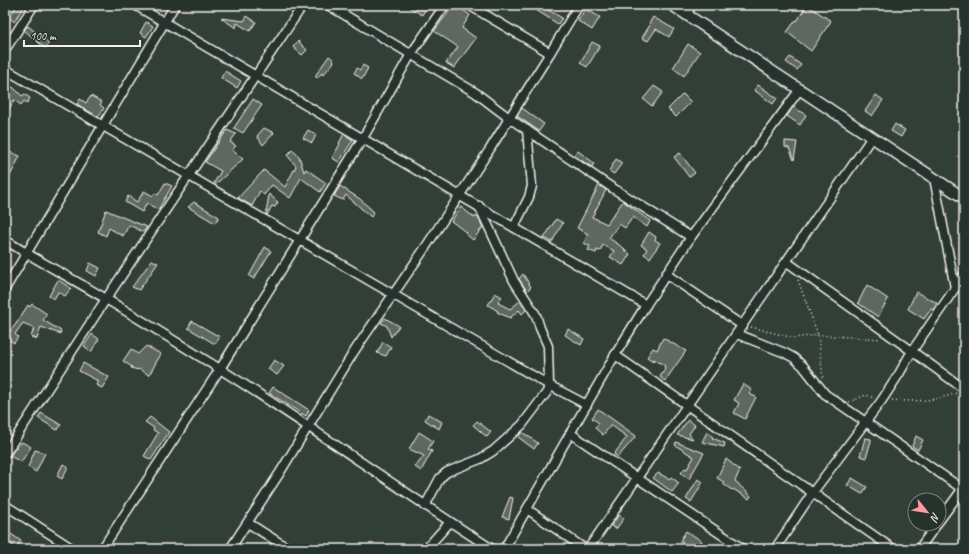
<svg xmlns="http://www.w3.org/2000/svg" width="969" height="554" font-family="Caveat,sans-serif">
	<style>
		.building { fill: #5f6861; stroke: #f4f1e8 }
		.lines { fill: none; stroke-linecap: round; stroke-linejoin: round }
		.minor-casing { stroke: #f4f1e8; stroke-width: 11 }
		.major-casing { stroke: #f4f1e8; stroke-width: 13 }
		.path { stroke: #f4f1e8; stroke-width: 1.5; stroke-dasharray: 1 3; stroke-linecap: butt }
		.minor { stroke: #26332d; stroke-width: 8 }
		.major { stroke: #26332d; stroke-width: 10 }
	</style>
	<rect width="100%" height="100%" fill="#323e38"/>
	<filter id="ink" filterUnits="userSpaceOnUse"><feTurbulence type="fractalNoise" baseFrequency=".025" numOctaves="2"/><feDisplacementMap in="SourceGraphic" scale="8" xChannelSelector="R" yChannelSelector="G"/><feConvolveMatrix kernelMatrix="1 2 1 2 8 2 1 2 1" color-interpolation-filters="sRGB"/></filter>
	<g filter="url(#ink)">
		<g class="building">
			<path d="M17,5H25L14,22L9,17Z"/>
			<path d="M406,5H428L422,15Z"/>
			<path d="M454,5H456L470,15L462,28L476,38L454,68L446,63L458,47L434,31Z"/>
			<path d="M528,5H540L562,18L558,24Z"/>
			<path d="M807,5L831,21L811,51L787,32L796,20L797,21Z"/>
			<path d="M585,9L600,17L592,30L578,21Z"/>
			<path d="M247,16L256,22L250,31L237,23L236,28L221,18L244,21Z"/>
			<path d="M653,17L674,29L669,37L656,29L648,41L642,38L650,25L649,24Z"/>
			<path d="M146,22L153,26L146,37L140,33Z"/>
			<path d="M28,26L49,43L45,48L24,30Z"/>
			<path d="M298,41L307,50L302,55L293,47Z"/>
			<path d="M592,42L600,46L587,67L580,63Z"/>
			<path d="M688,44L700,52L684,76L673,68Z"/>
			<path d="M329,56L334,60L333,61L334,62L323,75L322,73L317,78L315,76Z"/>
			<path d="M790,57L801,65L797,70L786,62Z"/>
			<path d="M363,65L368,68L362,79L354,73L357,68L360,70Z"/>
			<path d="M225,71L241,81L237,88L221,78Z"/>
			<path d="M5,83L14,88L22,96L24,94L30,98L27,103L24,101L21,105L14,100L5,116Z"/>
			<path d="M758,85L777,98L773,104L754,90Z"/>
			<path d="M654,86L663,92L652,106L643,99Z"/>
			<path d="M683,94L691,102L676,117L668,109Z"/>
			<path d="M876,95L883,100L872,116L865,111Z"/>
			<path d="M91,96L102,102L100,105L104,108L98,117L77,104L80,99L86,103Z"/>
			<path d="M253,99L262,105L243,133L234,128Z"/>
			<path d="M793,107L806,115L800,125L787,116Z"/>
			<path d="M522,108L544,124L539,131L517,116Z"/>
			<path d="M895,124L905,130L901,137L891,131Z"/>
			<path d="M264,128L274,133L263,145L257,136Z"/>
			<path d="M227,130L236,134L230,142L236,146L232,150L243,159L216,184L214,183L221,171L205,162Z"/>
			<path d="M308,130L316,135L312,143L303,138Z"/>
			<path d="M344,134L353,140L339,162L332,158L340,144L339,143Z"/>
			<path d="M785,141L797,142L794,160L789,148L785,147Z"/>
			<path d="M5,150L20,156L10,176L5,174Z"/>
			<path d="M292,150L299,156L304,172L306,169L326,183L320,192L301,178L290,198L272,185L264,195L260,191L252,206L238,198L264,170L285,187L296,166L287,155Z"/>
			<path d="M578,151L594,163L592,167L574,156Z"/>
			<path d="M680,153L695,173L689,177L674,157Z"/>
			<path d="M616,159L622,163L614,174L609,171Z"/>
			<path d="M165,183L172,186L158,210L147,203L142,212L125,202L128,196L137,202L144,191L153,196L155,193L158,195Z"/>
			<path d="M599,185L606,190L592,217L607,224L623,201L650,221L647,227L633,217L625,228L619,224L609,238L625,249L624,250L630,254L623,265L610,257L614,251L603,245L600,251L597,250L596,253L588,250L590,246L584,243L588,234L577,228Z"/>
			<path d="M340,186L360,199L374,212L371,217L346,195L343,200L334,196Z"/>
			<path d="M269,194L278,202L275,207L272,206L267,215L266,214Z"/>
			<path d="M194,202L219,217L215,223L188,207Z"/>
			<path d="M461,207L475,218L476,216L478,218L483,227L473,240L466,234L467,233L451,221Z"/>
			<path d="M106,210L127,219L147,227L143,232L129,225L123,236L109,228L106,236L98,232Z"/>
			<path d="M556,219L563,223L552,242L544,238Z"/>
			<path d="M649,232L656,237L655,240L660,243L650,258L644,254L647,249L641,245Z"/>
			<path d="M265,247L271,251L254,279L249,276Z"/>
			<path d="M152,260L158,263L139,290L132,287Z"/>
			<path d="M90,263L100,268L96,276L87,271Z"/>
			<path d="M523,274L531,287L527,291L519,279Z"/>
			<path d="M58,280L71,288L65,296L58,292L54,299L49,296Z"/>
			<path d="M867,285L888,299L878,317L858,303Z"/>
			<path d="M916,292L937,303L933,310L931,309L924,319L908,309Z"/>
			<path d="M495,293L502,297L498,301L499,302L498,303L510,309L520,301L526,310L522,314L519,310L510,318L497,312L498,311L488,305Z"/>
			<path d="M32,304L47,314L43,320L61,331L60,334L41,327L37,339L31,337L34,328L23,323L15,334L18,337L14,343L5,337L16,324L28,305L30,307Z"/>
			<path d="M385,318L399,326L391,337L387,326L381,323Z"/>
			<path d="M192,321L220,337L215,344L188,328Z"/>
			<path d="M568,329L584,339L581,345L565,335Z"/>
			<path d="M92,334L99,339L91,352L84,346Z"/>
			<path d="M663,338L686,351L665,381L660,377L665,369L664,368L665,366L654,359L653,361L647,357L653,348L657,350Z"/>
			<path d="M383,342L391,347L386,356L377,353Z"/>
			<path d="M146,346L161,354L149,375L139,369L138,370L131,368L132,367L123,361L131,349L138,354Z"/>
			<path d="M274,360L284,366L277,375L268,369Z"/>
			<path d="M83,363L109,377L102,388L96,385L98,381L79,371Z"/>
			<path d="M743,384L752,390L749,394L756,397L745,419L734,413L739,403L734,400Z"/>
			<path d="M273,387L309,410L306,416L269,393Z"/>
			<path d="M598,409L636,436L618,457L614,454L627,437L611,425L603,435L595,428L599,423L592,418Z"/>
			<path d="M41,413L61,425L57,430L38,418Z"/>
			<path d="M428,414L442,422L439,429L425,420Z"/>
			<path d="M150,417L169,432L151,460L144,456L158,433L153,430L154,428L145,422Z"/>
			<path d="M688,420L695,425L689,434L693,439L677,435Z"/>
			<path d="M477,421L491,432L487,437L473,425Z"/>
			<path d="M419,432L433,441L428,449L432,451L421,471L415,467L424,456L409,449Z"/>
			<path d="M522,432L538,443L534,449L518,437Z"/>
			<path d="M707,432L713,437L712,438L725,443L724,447L702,442Z"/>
			<path d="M916,436L923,440L918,450L912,446Z"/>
			<path d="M865,438L871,439V441L866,458L860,456Z"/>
			<path d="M22,442L31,447L21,462L10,456L16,447L17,448Z"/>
			<path d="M676,442L704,453L689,479L681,473L685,468L687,469L694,457L675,445Z"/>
			<path d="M35,450L45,453L36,472L28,467Z"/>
			<path d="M726,459L740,470L735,481L751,496L749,499L733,489L732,490L723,484L724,482L717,478Z"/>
			<path d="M63,464L68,467L62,479L57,476Z"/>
			<path d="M658,473L669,479L671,477L679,483L672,492L653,478Z"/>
			<path d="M852,478L867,487L862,494L847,485Z"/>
			<path d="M698,479L703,482L691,502L686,499Z"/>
			<path d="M510,497L513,498L509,519L502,517Z"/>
			<path d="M619,515L624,518L616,529L611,526Z"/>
			<path d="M5,530L21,541L16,548L5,540Z"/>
			<path d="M686,531L702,541L698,549H693L680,541Z"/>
		</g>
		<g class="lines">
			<defs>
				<g id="minor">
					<path d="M135,5L646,305"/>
					<path d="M328,5L476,93L509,118L611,187L691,237"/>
					<path d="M687,15L691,5"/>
					<path d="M5,50L34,5"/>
					<path d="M550,53L579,5"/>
					<path d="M5,69L549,385L587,405"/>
					<path d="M934,178L955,288"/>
					<path d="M514,227L529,197L532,186L527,130"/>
					<path d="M5,240C38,261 73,279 106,299C145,322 182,346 220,369C312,427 400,490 492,549"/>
					<path d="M787,262L898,341L964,389"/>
					<path d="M666,274L743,326"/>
					<path d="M5,289L175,5"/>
					<path d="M737,334L785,353L794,358L803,366L825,394L964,490"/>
					<path d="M615,355L893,549"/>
					<path d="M570,433L743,549"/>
					<path d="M5,454L106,299L303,5"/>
					<path d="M5,505L73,549"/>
					<path d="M425,506L440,478L447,472L480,459L493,451L522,425L547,392L549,385L548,346L540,328L536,315L514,281L479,206"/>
					<path d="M527,509L585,549"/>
					<path d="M939,521L964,487"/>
					<path d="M248,523L289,549"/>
					<path d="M102,549L220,369L363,138L411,54L445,5"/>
					<path d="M230,549L279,474L355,350L425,248L490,149L550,53L469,5"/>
					<path d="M426,549L450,522"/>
					<path d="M504,549L615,355L646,305L691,237L800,89"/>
					<path d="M588,549L872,137"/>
					<path d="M775,549L813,492L882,400L899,374L912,351L964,275"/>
					<path d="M919,549L937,524"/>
				</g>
				<path id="major" d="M672,5L964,198"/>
			</defs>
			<use href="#minor" class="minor-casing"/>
			<use href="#major" class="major-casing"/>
			<g class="path">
				<path d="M798,280L818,335L823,378"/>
				<path d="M751,327L794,338L818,335L881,339"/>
				<path d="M892,400C915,402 934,401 957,393"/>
				<path d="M849,402L866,395L874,398"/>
			</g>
			<use href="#minor" class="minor"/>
			<use href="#major" class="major"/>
		</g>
	</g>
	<rect width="969" height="554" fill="none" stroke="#26332d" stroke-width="20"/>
	<rect x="10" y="10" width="949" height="534" fill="none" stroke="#f4f1e8" stroke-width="1.5" filter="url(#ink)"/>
	<g transform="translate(927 512) rotate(120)"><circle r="19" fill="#26332d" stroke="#787f78"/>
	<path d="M0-3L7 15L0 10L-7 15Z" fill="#ff9aa2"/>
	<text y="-6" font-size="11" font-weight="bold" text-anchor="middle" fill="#f4f1e8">N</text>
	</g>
	<path d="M24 40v6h116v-6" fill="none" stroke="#f4f1e8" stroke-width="2"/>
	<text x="30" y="40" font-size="12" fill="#f4f1e8" stroke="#26332d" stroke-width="3" paint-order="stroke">100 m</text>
</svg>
